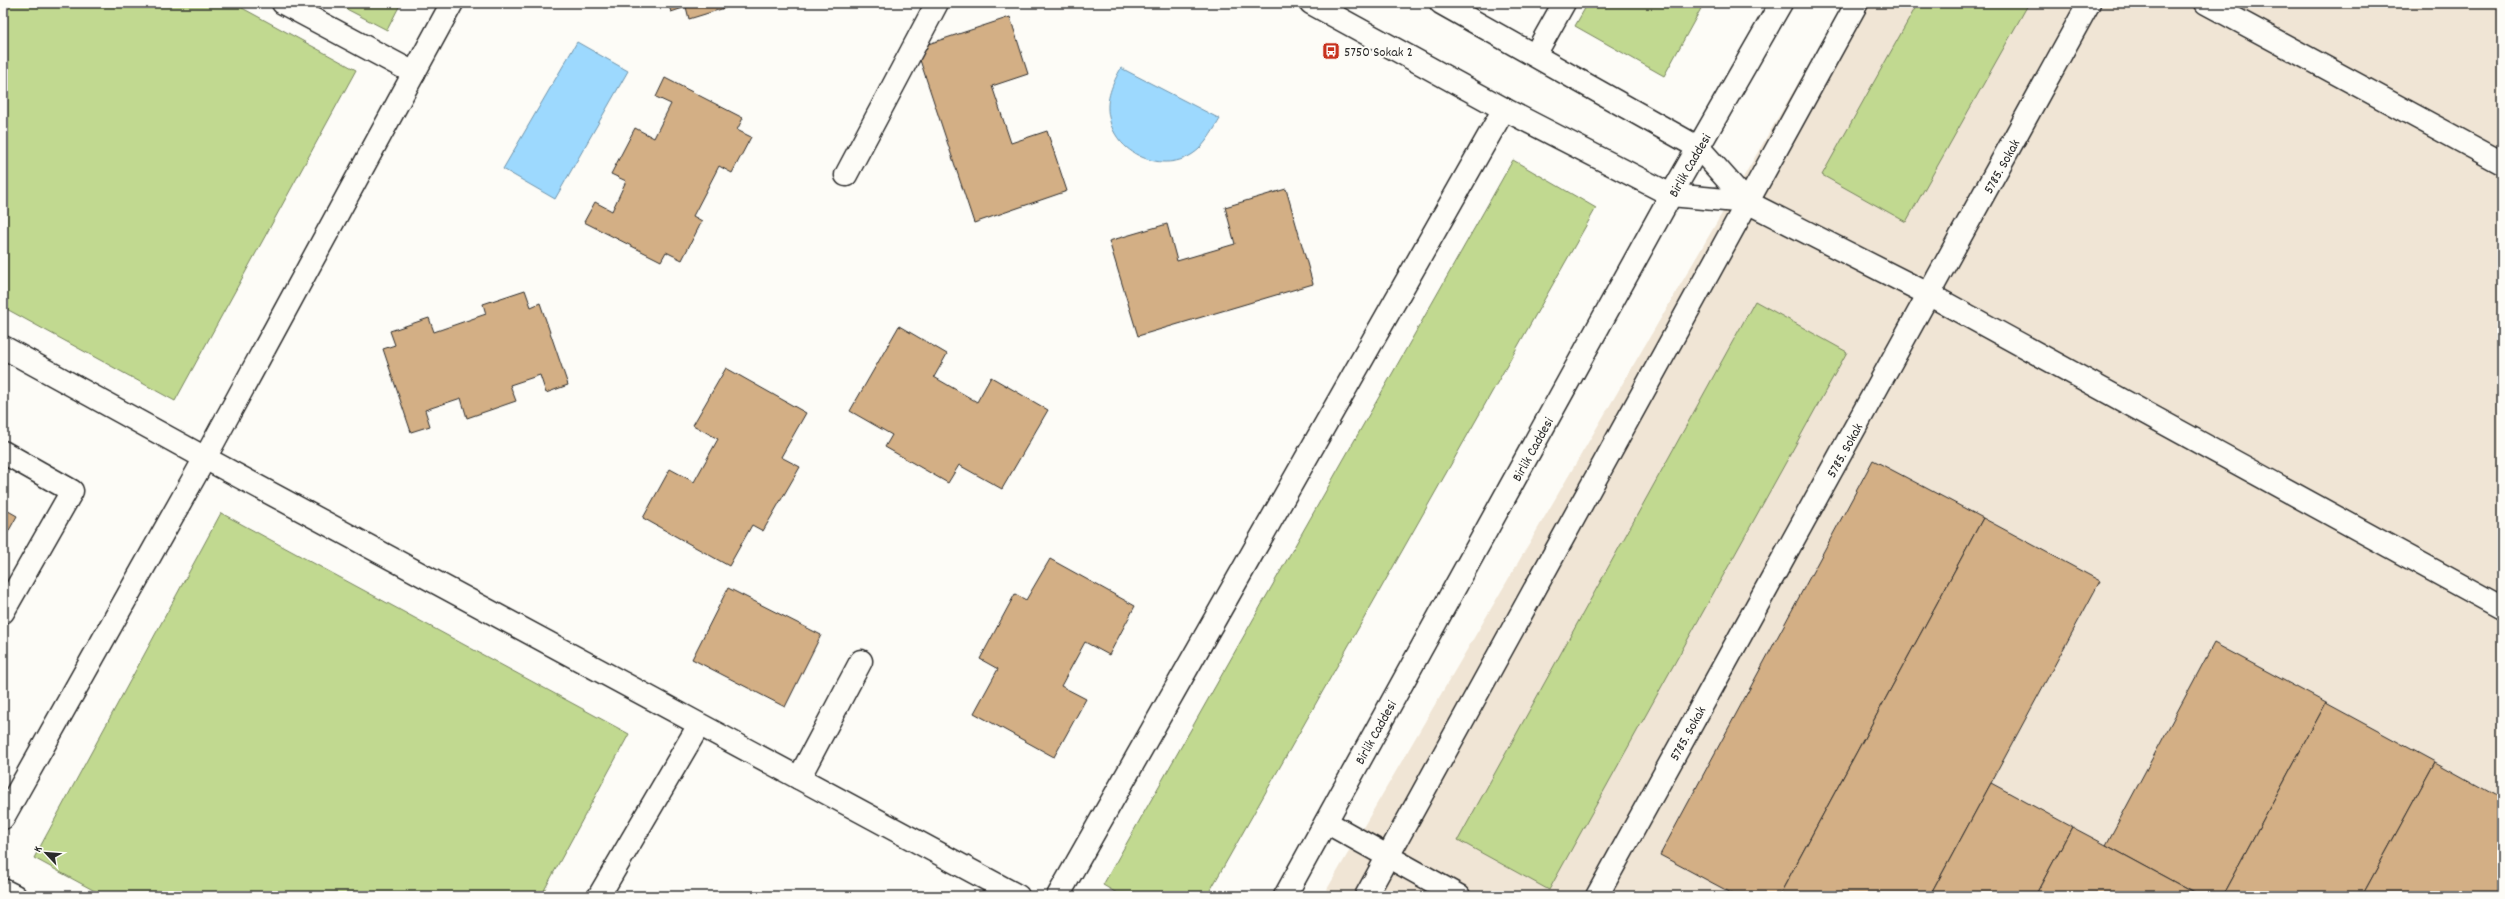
<svg xmlns="http://www.w3.org/2000/svg" width="2505" height="899" font-family="Dekko,sans-serif">
	<style>
		.built { fill: #f0e5d5 }
		.green { fill: #c1d990; stroke: #76825e }
		.water { fill: #9dd9fe; stroke: #6f93aa }
		.building { fill: #d3af85; stroke: #2b2b2b }
		.lines { fill: none; stroke-linecap: round; stroke-linejoin: round }
		.minor-casing { stroke: #2b2b2b; stroke-width: 25 }
		.minor { stroke: #fdfcf7; stroke-width: 22 }
		.labels { text-anchor: middle; stroke-width: 4; stroke-linejoin: round; paint-order: stroke }
		.poi-label { font-size: 14px; fill: #2b2b2b; stroke: #fdfcf7; text-anchor: start }
		.street-label { font-size: 14px; fill: #2b2b2b; stroke: #fdfcf7 }
	</style>
	<rect width="100%" height="100%" fill="#fdfcf7"/>
	<filter id="ink" filterUnits="userSpaceOnUse"><feTurbulence type="fractalNoise" baseFrequency=".025" numOctaves="2"/><feDisplacementMap in="SourceGraphic" scale="8" xChannelSelector="R" yChannelSelector="G"/><feConvolveMatrix kernelMatrix="1 2 1 2 8 2 1 2 1" color-interpolation-filters="sRGB"/></filter>
	<g filter="url(#ink)">
		<path class="built" d="M1845,3H2502V896H1323Z"/>
		<g class="green">
			<path d="M3,3H233L356,70L175,401L3,307Z"/>
			<path d="M335,3H401L387,30Z"/>
			<path d="M1588,3H1704L1664,76L1575,26Z"/>
			<path d="M1918,3H2029L1906,222L1822,175Z"/>
			<path d="M1513,160L1596,208L1207,896H1122L1103,885Z"/>
			<path d="M1755,301L1847,352L1549,890L1458,840Z"/>
			<path d="M221,513L629,734L541,896H104L34,858Z"/>
		</g>
		<g class="water">
			<path d="M577,42L628,71L555,199L503,169Z"/>
			<path d="M1121,68L1220,119C1214,129 1208,140 1199,149C1169,177 1116,157 1109,117C1105,99 1113,83 1121,68Z"/>
		</g>
		<g class="building">
			<path d="M668,3H741L689,19L686,7L671,12Z"/>
			<path d="M1010,17L1028,74L992,86L1011,143L1047,131L1067,191L974,223L916,48Z"/>
			<path d="M665,78L743,118L737,130L751,137L732,173L719,166L693,216L702,221L682,260L666,252L661,261L584,222L595,202L612,211L626,181L611,174L635,128L654,138L671,104L656,97Z"/>
			<path d="M1286,189L1313,284L1138,336L1109,241L1167,224L1177,261L1235,244L1225,207Z"/>
			<path d="M525,290L531,307L540,303L568,385L546,393L540,375L510,385L516,401L467,418L461,398L425,410L430,426L411,432L383,349L395,345L390,331L429,318L434,332L486,314L483,304Z"/>
			<path d="M899,326L947,354L934,377L977,402L991,377L1048,410L1002,489L959,465L948,483L885,447L892,435L850,411Z"/>
			<path d="M726,368L806,413L781,457L800,467L763,531L752,525L729,566L643,518L670,469L694,482L718,439L693,425Z"/>
			<path d="M1873,460L1983,518L1779,896H1737L1660,855Z"/>
			<path d="M3,508L17,516L3,541Z"/>
			<path d="M1983,518L2100,581L1991,783L1930,896H1779Z"/>
			<path d="M1050,559L1135,606L1109,655L1085,642L1061,686L1086,699L1054,757L974,713L998,669L980,659L1015,594L1026,600Z"/>
			<path d="M728,588L821,635L785,707L692,659Z"/>
			<path d="M2214,643L2326,703L2222,896H2200L2106,845Z"/>
			<path d="M2326,703L2435,762L2362,896H2222Z"/>
			<path d="M2435,762L2502,799V896H2362Z"/>
			<path d="M1991,783L2072,827L2035,896H1930Z"/>
			<path d="M2072,827L2106,845L2200,896H2035Z"/>
		</g>
		<g class="lines">
			<defs>
				<g id="minor">
					<path d="M283,3L414,73"/>
					<path d="M1311,3L1504,109L1671,195L1747,202"/>
					<path d="M1441,3L1699,148L1747,202L1930,295L2502,608"/>
					<path d="M2206,3L2502,163"/>
					<path d="M1535,55L1564,3"/>
					<path d="M846,175L937,3"/>
					<path d="M3,347L205,458L1018,896"/>
					<path d="M3,452L72,491L3,612"/>
					<path d="M799,778L861,661"/>
					<path d="M3,818L205,458L452,3"/>
					<path d="M1326,822L1459,896"/>
					<path d="M3,890L15,896"/>
					<path d="M599,896L699,725"/>
					<path d="M1058,896L1504,109"/>
					<path d="M1285,896L1671,195L1781,3"/>
					<path d="M1366,896L1857,3"/>
					<path d="M1597,896L2089,3"/>
				</g>
			</defs>
			<use href="#minor" class="minor-casing"/>
			<use href="#minor" class="minor"/>
		</g>
	</g>
	<defs>
		<symbol id="bus-square" viewBox="-11 -11 22 22"><rect x="-9" y="-9" width="18" height="18" rx="4" fill="#c8321e" stroke="#fdfcf7"/><path d="M-5-6H5V4H4V6H2V4H-2V6H-4V4H-5ZM-3.5-4V0h7V-4ZM-3.5 1.2v1.5H-2V1.2ZM2 1.2v1.5H3.5V1.2Z" fill="#fff"/></symbol>
	</defs>
	<g fill-rule="evenodd">
		<use href="#bus-square" x="1321" y="41" width="20" height="20"/>
	</g>
	<g class="labels">
		<g class="poi-label">
			<text x="1344" y="56">5750 Sokak 2</text>
		</g>
		<g class="street-label">
			<text transform="translate(1689 165) rotate(-60)" y="5">Birlik Caddesi</text>
			<text transform="translate(2001 166) rotate(-61)" y="5">5785. Sokak</text>
			<text transform="translate(1532 449) rotate(-61)" y="5">Birlik Caddesi</text>
			<text transform="translate(1844 450) rotate(-61)" y="5">5785. Sokak</text>
			<text transform="translate(1375 732) rotate(-61)" y="5">Birlik Caddesi</text>
			<text transform="translate(1687 733) rotate(-61)" y="5">5785. Sokak</text>
		</g>
	</g>
	<rect width="2505" height="899" fill="none" stroke="#fdfcf7" stroke-width="16"/>
	<rect x="8" y="8" width="2489" height="883" fill="none" stroke="#2b2b2b" stroke-width="1.5" filter="url(#ink)"/>
	<g transform="translate(46 853) rotate(296)" stroke="#fdfcf7" stroke-width="3" paint-order="stroke">
	<path d="M0-3L7 15L0 10L-7 15Z" fill="#2b2b2b"/>
	<text y="-6" font-size="11" font-weight="bold" text-anchor="middle" fill="#2b2b2b">K</text>
	</g>
</svg>
